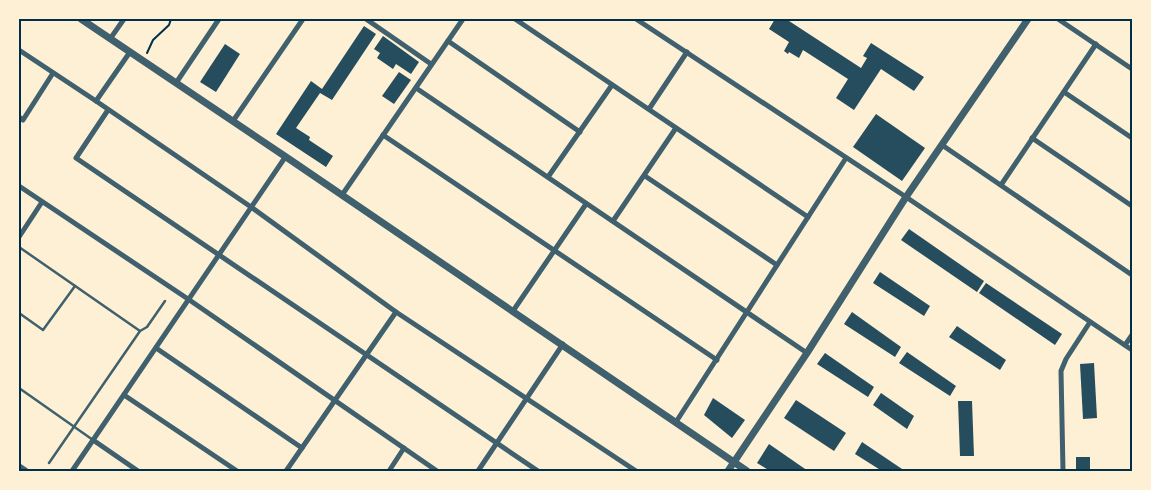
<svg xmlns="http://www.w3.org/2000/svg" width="1151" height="490" font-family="'Archivo Narrow',sans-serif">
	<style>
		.building { fill: #264d5e }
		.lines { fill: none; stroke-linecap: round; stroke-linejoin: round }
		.path { stroke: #003049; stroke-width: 2 }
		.service { stroke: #3f606c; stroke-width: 2.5 }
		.minor { stroke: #3f606c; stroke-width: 5 }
		.tertiary { stroke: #3f606c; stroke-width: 7 }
		.neatline { fill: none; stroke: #003049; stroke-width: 2 }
	</style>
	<rect width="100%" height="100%" fill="#fdf0d5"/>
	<g class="building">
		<path d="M775,19H786L861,68L867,58L863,56L871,43L924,77L914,91L881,69L854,110L836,98L848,79L803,50L799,58L789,52L788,54L784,51L789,42L769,29Z"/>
		<path d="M364,26L376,34L332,100L320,93L296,128L310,137L309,140L333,156L326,167L276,134L311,81L322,89Z"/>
		<path d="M383,36L419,62L411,74L396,64L393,69L377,58L380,53L374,49Z"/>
		<path d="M225,44L240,54L216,92L200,82Z"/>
		<path d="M399,72L411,80L394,104L382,96Z"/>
		<path d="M876,114L925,148L902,181L853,147Z"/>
		<path d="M909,229L984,281L977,292L901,240Z"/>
		<path d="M880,272L930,306L924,316L873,283Z"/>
		<path d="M986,283L1062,334L1055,345L979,293Z"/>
		<path d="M852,312L901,347L895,357L844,324Z"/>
		<path d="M957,326L1006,360L1000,370L949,337Z"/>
		<path d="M907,352L956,386L950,396L899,363Z"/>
		<path d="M825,353L874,387L868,397L817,364Z"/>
		<path d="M1094,363L1097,418L1083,419L1080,364Z"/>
		<path d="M881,393L914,416L907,429L873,405Z"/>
		<path d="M713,398L745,420L732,438L704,415Z"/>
		<path d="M796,400L846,433L834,451L784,418Z"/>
		<path d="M958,401H972L974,456H960Z"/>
		<path d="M862,442L905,471H882L855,454Z"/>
		<path d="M769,444L808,471H770L757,463Z"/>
		<rect x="1076" y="457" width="14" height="14"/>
	</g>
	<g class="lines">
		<path class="path" d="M147,53L153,40L169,25L171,19"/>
		<g class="service">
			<path d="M19,247L140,331L49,463"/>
			<path d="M19,313L43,330L75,286"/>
			<path d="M140,331L147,327L165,301"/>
			<path d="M19,388L93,440"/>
		</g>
		<g class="minor">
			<path d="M366,19L431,64"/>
			<path d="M515,19L808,217"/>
			<path d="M636,19L906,197L1132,350"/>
			<path d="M1058,19L1132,69"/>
			<path d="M110,39L124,19"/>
			<path d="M448,41L580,132"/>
			<path d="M19,50L96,101L251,207L396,312L636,471"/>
			<path d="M176,83L219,19"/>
			<path d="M416,88L807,353"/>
			<path d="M1064,92L1132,138"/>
			<path d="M96,101L130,52"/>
			<path d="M649,109L687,52"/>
			<path d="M108,110L76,158L538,471"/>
			<path d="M19,117L23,120L53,73"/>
			<path d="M233,121L303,19"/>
			<path d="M383,135L717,360"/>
			<path d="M1032,138L1132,206"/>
			<path d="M942,145L1132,275"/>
			<path d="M645,176L777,265"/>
			<path d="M548,177L612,85"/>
			<path d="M1001,185L1096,44"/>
			<path d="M19,186L188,299L437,471"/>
			<path d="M342,195L463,19"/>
			<path d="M613,221L676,128"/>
			<path d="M19,237L42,202"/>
			<path d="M513,311L586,204"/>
			<path d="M1125,345L1132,335"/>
			<path d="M156,348L302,448"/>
			<path d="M124,395L237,471"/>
			<path d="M676,422L846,158"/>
			<path d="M93,440L138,471"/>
			<path d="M72,471L286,156"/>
			<path d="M286,471L396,312"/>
			<path d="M389,471L404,448"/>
			<path d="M478,471L563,344"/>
			<path d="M1063,471L1061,371L1066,359L1090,322"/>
		</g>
		<g class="tertiary">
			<path d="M81,19L292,161L747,471"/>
			<path d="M19,467L25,471"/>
			<path d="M728,471L807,353L906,197L1028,19"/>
		</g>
	</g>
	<rect width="1151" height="490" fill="none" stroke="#fdf0d5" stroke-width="40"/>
	<rect x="20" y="20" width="1111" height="450" class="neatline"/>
</svg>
